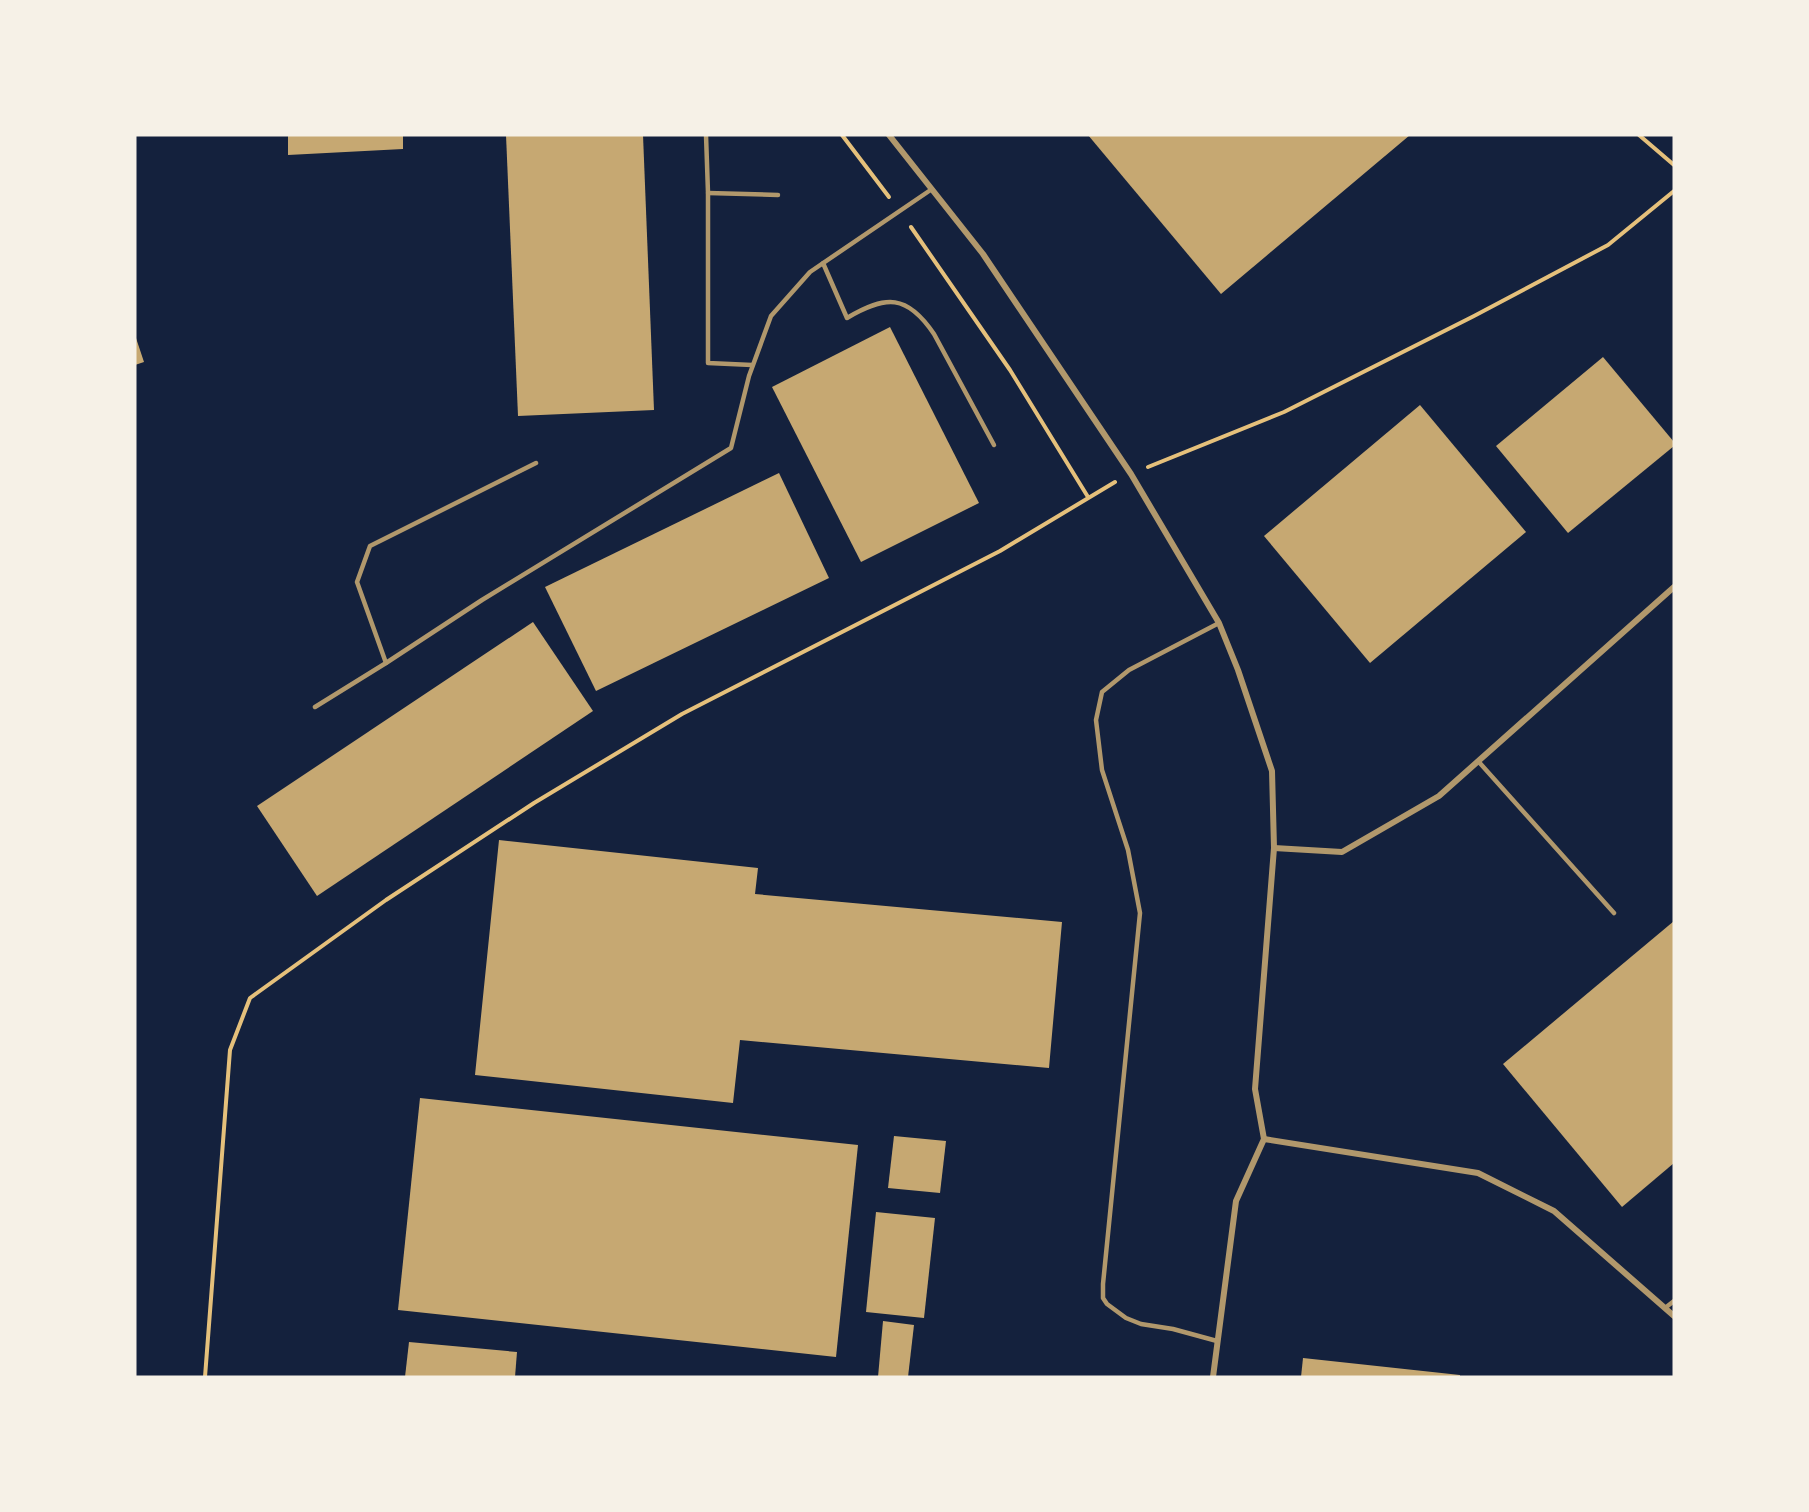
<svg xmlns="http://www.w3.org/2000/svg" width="1809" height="1512" font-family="'Space Grotesk',sans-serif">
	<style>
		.building { fill: #c6a872 }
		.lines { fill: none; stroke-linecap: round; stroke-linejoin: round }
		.path { stroke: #e5c07b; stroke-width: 4 }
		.service { stroke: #b1986c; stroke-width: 4.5 }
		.minor { stroke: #b1986c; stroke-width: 6 }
	</style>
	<rect width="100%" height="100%" fill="#14213d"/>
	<g class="building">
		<path d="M288,135H403V149L288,155Z"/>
		<path d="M506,135H643L654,410L518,416Z"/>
		<path d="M1088,135H1410L1221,294Z"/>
		<path d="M890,327L979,503L861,562L772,387Z"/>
		<path d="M135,335L144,362L135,365Z"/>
		<path d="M1603,357L1674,442V446L1568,533L1496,446Z"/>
		<path d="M1420,405L1526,532L1370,663L1264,536Z"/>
		<path d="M779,473L829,578L596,691L545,587Z"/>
		<path d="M533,622L593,711L317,896L257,806Z"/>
		<path d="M499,840L758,868L755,894L1062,922L1049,1068L740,1040L733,1103L475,1075Z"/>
		<path d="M1674,921V1163L1622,1207L1503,1064Z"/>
		<path d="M420,1098L858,1145L836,1357L398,1310Z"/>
		<path d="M894,1136L946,1141L940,1193L888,1188Z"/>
		<path d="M876,1212L935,1218L924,1318L866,1312Z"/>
		<path d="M883,1321L914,1325L908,1377H878Z"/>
		<path d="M409,1342L517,1352L515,1377H405Z"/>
		<path d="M1303,1358L1460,1375V1377H1301Z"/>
	</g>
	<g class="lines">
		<g class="path">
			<path d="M842,135L889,197"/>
			<path d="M1639,135L1674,165"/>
			<path d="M911,227L1010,370L1088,497"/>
			<path d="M1148,467L1284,412L1474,316L1608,245L1674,191"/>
			<path d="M205,1377L230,1050L250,998L386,900L534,803L682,714L1000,551L1115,482"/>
		</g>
		<g class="service">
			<path d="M706,135L708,193V363L752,365"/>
			<path d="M708,193L778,195"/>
			<path d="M823,263L847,318C886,295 907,294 934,334L994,445"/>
			<path d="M386,663L357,582L370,546L536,463"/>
			<path d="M315,707L386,663L482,600L731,448L749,376L771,316L810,272L932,189"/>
			<path d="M1478,761L1614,913"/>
			<path d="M1665,1308L1674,1301"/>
			<path d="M1217,1341L1173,1329L1141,1324L1126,1318L1107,1304L1103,1298V1284L1140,913L1128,850L1102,770L1096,720L1102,692L1129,670L1219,623"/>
		</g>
		<g class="minor">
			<path d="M889,135L983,254L1131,474L1219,623L1238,670L1272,771L1274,848L1255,1089L1264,1139L1236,1201L1213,1377"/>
			<path d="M1274,848L1342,852L1439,796L1674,587"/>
			<path d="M1264,1139L1478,1173L1554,1211L1674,1316"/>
		</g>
	</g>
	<rect width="1809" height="1512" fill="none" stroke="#f6f1e7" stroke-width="273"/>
</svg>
